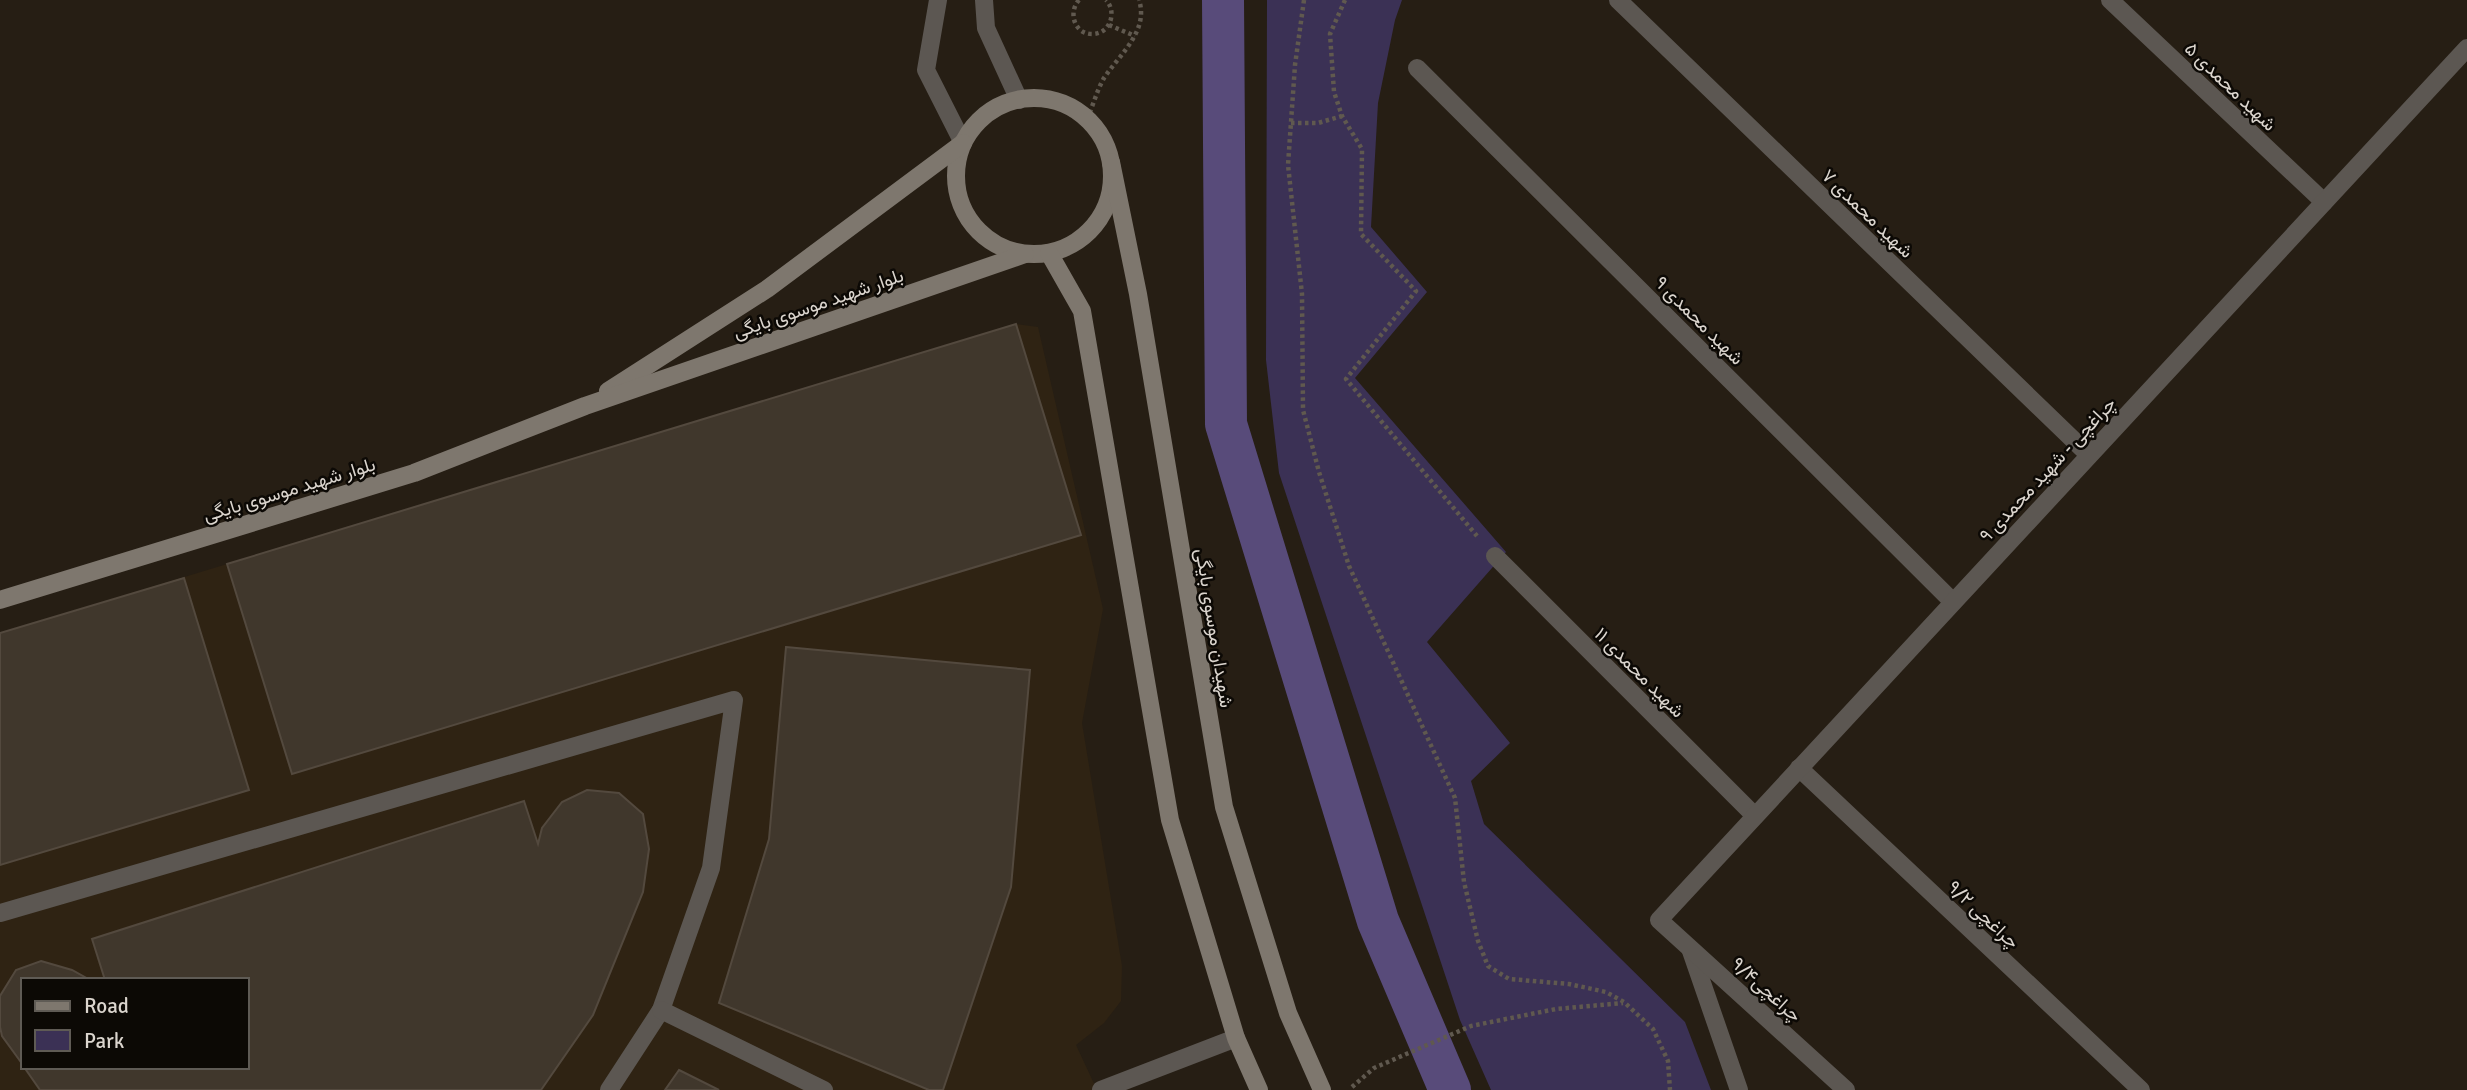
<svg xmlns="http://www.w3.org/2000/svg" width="2467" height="1090" font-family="Signika,Vazirmatn,sans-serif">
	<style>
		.built { fill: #2f2313; fill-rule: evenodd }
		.green { fill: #3b3155 }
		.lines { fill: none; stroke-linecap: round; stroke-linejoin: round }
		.canal { stroke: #584b7a; stroke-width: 42 }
		.building { fill: #40372c; stroke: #53493e; stroke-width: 2 }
		.path { stroke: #60594f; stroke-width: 4.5; stroke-dasharray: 3.5 3.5; stroke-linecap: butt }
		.lane { stroke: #5c5752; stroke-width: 18 }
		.street { stroke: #5c5752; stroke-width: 18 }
		.secondary { stroke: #7e776e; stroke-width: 18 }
		.labels { text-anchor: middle; stroke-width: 5; stroke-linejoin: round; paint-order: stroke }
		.street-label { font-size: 19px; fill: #dbd5ce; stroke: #0c0905 }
	</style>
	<rect width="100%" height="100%" fill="#261e14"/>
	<path class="built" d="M1016,324L1038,327L1103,609L1082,723L1122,966L1121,1001L1104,1023L1076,1045L1097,1090H0V633ZM23,980H247V1067H23Z"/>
	<path class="green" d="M1267,0H1402L1395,20L1378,103L1371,227L1427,292L1355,378L1506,552L1427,642L1510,743L1471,781L1484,824L1685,1022L1711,1090H1491L1460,1020L1279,473L1266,360Z"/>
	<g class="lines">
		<path class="canal" d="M1223,0L1226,424L1378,921L1450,1090"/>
	</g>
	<g class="building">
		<path d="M1016,324L1081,535L292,774L227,564Z"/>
		<path d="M184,578L249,790L0,865V633Z"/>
		<path d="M786,647L1030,670L1011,887L943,1090H929L719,1003L769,839Z"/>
		<path d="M587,790L619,793L643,814L649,849L643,892L593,1015L541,1090H40L24,1067H247V980H105L92,939L524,801L538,844L542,828L562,802Z"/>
		<path d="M41,961L72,970L90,980H23V1065L2,1036L0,1027V996L16,970Z"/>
		<path d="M679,1070L719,1090H665Z"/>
	</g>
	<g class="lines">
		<g class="path">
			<path d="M1079,0C1068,12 1074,34 1092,34C1111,34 1117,11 1106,0"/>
			<path d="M1304,0L1295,65L1288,165L1302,294L1303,410L1319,472L1349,566L1455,798L1464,882L1478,941L1488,966L1509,979L1569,984L1606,992L1624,1002L1653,1029L1668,1061L1670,1090"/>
			<path d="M1345,0L1330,34L1334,92L1342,116L1362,149L1361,234L1416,291L1346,379L1477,536"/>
			<path d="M1109,25L1135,36"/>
			<path d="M1087,119C1093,106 1097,90 1104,78C1120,54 1149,31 1139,0"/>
			<path d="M1291,123H1318L1342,116"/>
			<path d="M1352,1087L1374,1068L1471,1026L1556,1009L1623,1003"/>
		</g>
		<g class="lane">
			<path d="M0,913L734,700L711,868L661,1010L609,1090"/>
			<path d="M661,1010L824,1090"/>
			<path d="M1101,1090L1236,1038"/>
		</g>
		<g class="street">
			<path d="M938,0L926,70L963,143"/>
			<path d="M984,0L986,28L1019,100"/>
			<path d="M1618,0L2089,455"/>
			<path d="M2110,0L2324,202"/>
			<path d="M1417,68L1953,602"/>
			<path d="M1495,556L1755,816"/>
			<path d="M1799,768L2141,1090"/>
			<path d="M1691,951L1739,1090"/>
			<path d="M1846,1090L1659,920L2467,48"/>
		</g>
		<g class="secondary">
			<circle cx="1034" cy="176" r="78"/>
			<path d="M1111,162L1138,294L1224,807L1288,1013L1322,1090"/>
			<path d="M1049,253L1082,311L1170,820L1236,1038L1259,1090"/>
			<path d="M608,391L767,289L963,143"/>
			<path d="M0,600L414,473L585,406L1025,254"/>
		</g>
	</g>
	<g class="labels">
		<g class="street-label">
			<text transform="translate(2231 86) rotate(44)" y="7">شهید محمدی ۵</text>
			<text transform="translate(1868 213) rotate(44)" y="7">شهید محمدی ۷</text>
			<text transform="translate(818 303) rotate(-19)" y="7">بلوار شهید موسوی بایگی</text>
			<text transform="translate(1700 320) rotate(45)" y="7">شهید محمدی ۹</text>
			<text transform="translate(2047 469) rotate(-47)" y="7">۹ چراغچی - شهید محمدی</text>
			<text transform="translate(289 489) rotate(-17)" y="7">بلوار شهید موسوی بایگی</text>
			<text transform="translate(1215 628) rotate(81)" y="7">شهیدان موسوی بایگی</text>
			<text transform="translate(1640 672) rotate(45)" y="7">شهید محمدی ۱۱</text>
			<text transform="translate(1984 914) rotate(43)" y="7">۹/۲ چراغچی</text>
			<text transform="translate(1767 989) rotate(42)" y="7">۹/۴چراغچی</text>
		</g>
	</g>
	<rect x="21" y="978" width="228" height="91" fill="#0c0905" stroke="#5f5b55" stroke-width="2"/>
	<rect x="35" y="1001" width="35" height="10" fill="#7e776e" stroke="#5f5b55" stroke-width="2"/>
	<text x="84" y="1013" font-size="21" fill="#dbd5ce">Road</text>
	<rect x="35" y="1030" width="35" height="21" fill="#3b3155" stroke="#5f5b55" stroke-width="2"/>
	<text x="84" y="1048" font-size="21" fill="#dbd5ce">Park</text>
</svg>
